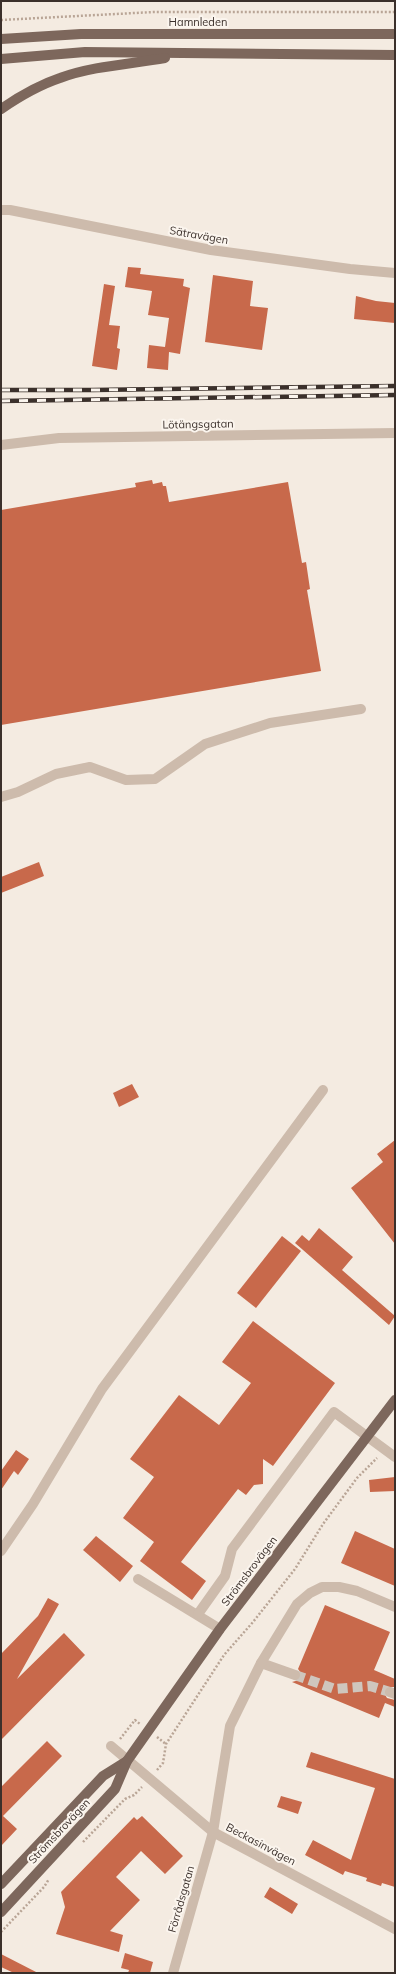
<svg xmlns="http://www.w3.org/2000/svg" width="396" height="1974" font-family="Mulish,sans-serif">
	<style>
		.building { fill: #c8694b }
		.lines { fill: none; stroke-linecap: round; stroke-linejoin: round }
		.minor-tunnel { stroke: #cfc6bd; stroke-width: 10; stroke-dasharray: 10 5; stroke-linecap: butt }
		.path { stroke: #b9a596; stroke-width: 2.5; stroke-dasharray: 2 2; stroke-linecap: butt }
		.minor { stroke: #cdbbac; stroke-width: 10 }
		.major { stroke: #7d675c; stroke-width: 10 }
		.rail-casing { stroke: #3b302b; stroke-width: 4.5 }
		.rail { stroke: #fbf5ee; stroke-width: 3; stroke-dasharray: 9; stroke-linecap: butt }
		.labels { text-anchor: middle; stroke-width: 4; stroke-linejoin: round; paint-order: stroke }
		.street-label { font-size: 11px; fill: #3b302b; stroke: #fbf5ee }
	</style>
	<rect width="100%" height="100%" fill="#f4ebe1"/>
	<g class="building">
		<path d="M128,267L141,268L140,274L184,279L183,286L190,288L180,354L169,352L168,370L147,368L149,345L165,347L169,318L148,315L152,291L125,287Z"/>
		<path d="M213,275L253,281L250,306L268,308L262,350L205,342Z"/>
		<path d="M104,284L115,286L109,325L120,326L117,348L120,349L117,370L92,366Z"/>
		<path d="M356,296L376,301L395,303V323L354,319Z"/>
		<path d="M152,480L153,484L162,482L163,486H166L169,502L288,482L302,563L306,562L310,589L307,590L321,671L1,725V510L136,487L135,483Z"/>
		<path d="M39,862L44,876L1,893V877Z"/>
		<path d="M132,1084L139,1097L119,1107L113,1093Z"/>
		<path d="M395,1140V1244L351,1188L383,1162L377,1154Z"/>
		<path d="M319,1228L353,1257L342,1270L395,1316L389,1325L295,1243L302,1235L309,1241Z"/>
		<path d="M282,1236L301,1251L256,1308L237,1293Z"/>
		<path d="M253,1321L335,1383L273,1466L263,1459V1484L254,1485L246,1495L238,1489L181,1562L206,1581L192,1600L140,1561L154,1542L123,1518L154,1477L130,1459L179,1395L219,1425L251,1383L222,1362Z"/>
		<path d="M16,1450L29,1459L18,1475L14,1471L1,1490V1471Z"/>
		<path d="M395,1477V1491L370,1492L369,1480Z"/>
		<path d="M355,1531L395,1549V1586L341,1563Z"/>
		<path d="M96,1536L133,1566L120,1582L83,1550Z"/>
		<path d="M48,1598L59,1604L17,1679L64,1633L85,1655L1,1740V1654L38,1616Z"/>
		<path d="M325,1605L390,1632L374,1670L395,1679V1687H386L384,1693L387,1698L395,1700V1707L385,1703L379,1718L292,1682L299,1680L301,1678V1673L298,1669Z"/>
		<path d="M47,1741L62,1756L3,1816L17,1829L1,1846V1787Z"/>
		<path d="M311,1752L395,1779V1887L382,1883L381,1886L366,1881L367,1878L345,1871L343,1875L305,1855L313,1840L351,1860L375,1788L306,1767Z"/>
		<path d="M281,1796L302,1802L298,1814L277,1807Z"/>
		<path d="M142,1816L183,1856L165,1874L141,1851L116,1877L140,1900L110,1931L123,1935L119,1952L56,1934L65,1907L61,1892L134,1817L137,1820Z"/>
		<path d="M270,1887L298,1904L292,1914L264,1897Z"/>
		<path d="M125,1953L153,1962L150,1973H128L129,1970L121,1968Z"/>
		<path d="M1,1954L38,1973H14L1,1967Z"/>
	</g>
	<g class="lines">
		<path class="minor-tunnel" d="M295,1675L335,1689L370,1686L390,1692"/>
		<g class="path">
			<path d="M1,20L154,12H395"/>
			<path d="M157,1737L166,1744"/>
			<path d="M120,1739L135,1720L140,1724"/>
			<path d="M157,1770L163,1763L166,1744L224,1655L253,1622L295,1569L323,1524L357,1478L377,1458"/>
			<path d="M83,1842L125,1799L134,1795L142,1787"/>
			<path d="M1,1932L44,1887L49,1879"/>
		</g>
		<g class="minor">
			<path d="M1,210H10L211,250L350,269L395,273"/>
			<path d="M1,445L59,438L395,433"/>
			<path d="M1,797L18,792L56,774L90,767L126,780L155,779L205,744L270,723L361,709"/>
			<path d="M1,1551L33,1504L102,1389L323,1090"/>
			<path d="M138,1579L220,1629"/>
			<path d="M198,1614L225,1576L232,1549L334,1412L395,1457"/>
			<path d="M261,1663L295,1675"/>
			<path d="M390,1692L395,1694"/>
			<path d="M111,1746L213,1832L395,1929"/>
			<path d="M173,1973L213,1832L230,1726L261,1663L297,1604L310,1593L322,1587H339L357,1591L395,1607"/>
		</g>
		<g class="major">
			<path d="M1,39L81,34H395"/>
			<path d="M1,59L85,52L395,55"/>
			<path d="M1,109C20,96 39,85 60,78C93,66 131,64 165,58"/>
			<path d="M1,1884L103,1776L127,1761"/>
			<path d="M1,1912L115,1789L127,1761L220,1629L395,1400"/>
		</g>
		<defs>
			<g id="rail">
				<path d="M1,390H93L395,386"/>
				<path d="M1,401L395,395"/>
			</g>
		</defs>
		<use href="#rail" class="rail-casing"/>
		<use href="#rail" class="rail"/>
	</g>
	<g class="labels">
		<g class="street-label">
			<text x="198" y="26">Hamnleden</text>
			<text transform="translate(199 235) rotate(10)" y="4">Sätravägen</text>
			<text transform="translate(198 424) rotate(-1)" y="4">Lötängsgatan</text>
			<text transform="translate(249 1571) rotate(-53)" y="4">Strömsbrovägen</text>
			<text transform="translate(59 1831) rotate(-47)" y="4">Strömsbrovägen</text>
			<text transform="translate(261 1844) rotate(28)" y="4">Beckasinvägen</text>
			<text transform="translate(181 1899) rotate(-74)" y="4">Förrådsgatan</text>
		</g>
	</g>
	<rect width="396" height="1974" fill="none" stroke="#3b302b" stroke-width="4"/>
</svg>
